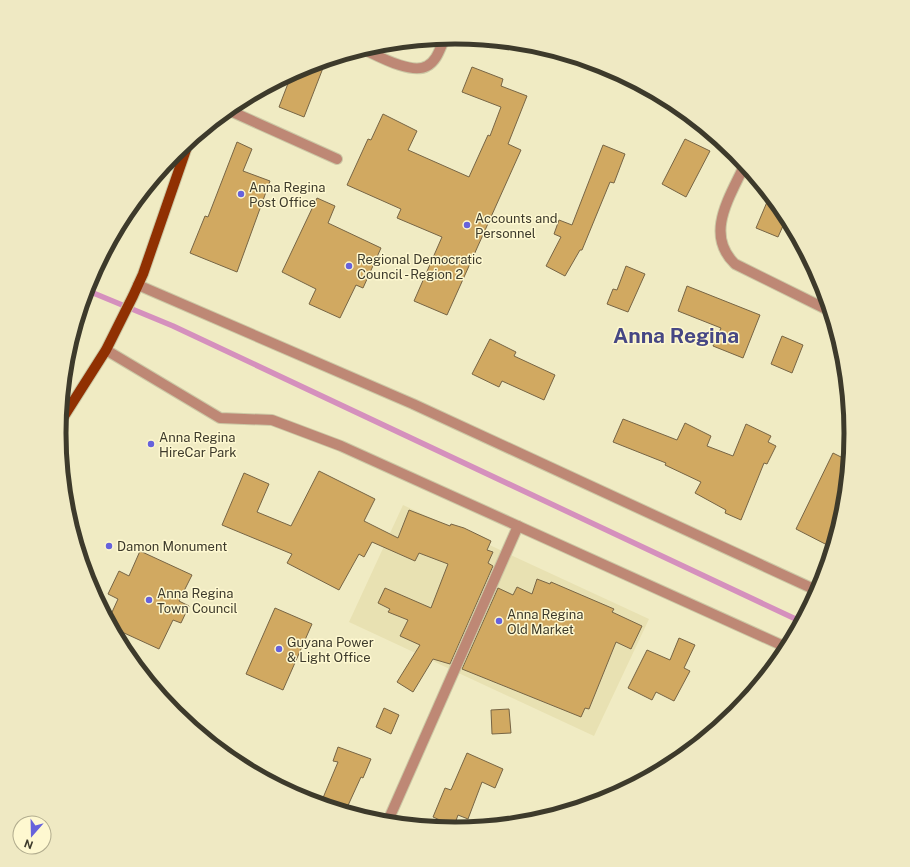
<svg xmlns="http://www.w3.org/2000/svg" width="910" height="867" font-family="'Public Sans',sans-serif">
	<style>
		.built { fill: #e8e1b2 }
		.lines { fill: none; stroke-linecap: round; stroke-linejoin: round }
		.stream { stroke: #d590bd; stroke-width: 5.5 }
		.building { fill: #d1a961; stroke: #776545 }
		.minor-casing { stroke: #ccc8a5; stroke-width: 12 }
		.major-casing { stroke: #ccc8a5; stroke-width: 12 }
		.minor { stroke: #be8875; stroke-width: 10 }
		.major { stroke: #903002; stroke-width: 10 }
		.poi-dot { fill: #6662dc; stroke: #fef8d0; stroke-width: 1.5 }
		.labels { text-anchor: middle; stroke-width: 3; stroke-linejoin: round; paint-order: stroke }
		.poi-label { font-size: 13px; fill: #3d3a2b; stroke: #fef8d0; text-anchor: start }
		.town-label { font-size: 21px; font-weight: bold; fill: #464784; stroke: #fef8d0 }
		.rim { fill: none; stroke: #3d3a2b; stroke-width: 5 }
	</style>
	<rect width="100%" height="100%" fill="#f0ebc3"/>
	<path class="built" d="M403,505L649,619L594,736L349,622Z"/>
	<g class="lines">
		<path class="stream" d="M86,290L173,326L802,622"/>
	</g>
	<g class="building">
		<path d="M313,64L323,68L304,117L279,107L292,73Z"/>
		<path d="M472,67L503,79L501,86L527,96L508,144L521,150L447,315L414,301L442,237L397,218L401,209L347,185L368,139L371,140L383,114L417,131L408,150L469,177L488,135L490,136L501,107L462,92Z"/>
		<path d="M685,139L710,151L686,197L662,184Z"/>
		<path d="M237,142L252,149L243,171L270,181L237,272L190,253L205,216L208,217Z"/>
		<path d="M603,145L625,154L614,183L610,182L582,250H580L565,276L546,266L561,237L554,234L559,220L572,225Z"/>
		<path d="M317,198L335,206L328,223L381,248L363,288L356,285L340,318L309,304L316,289L282,272Z"/>
		<path d="M767,202L780,208L787,217L778,237L756,228Z"/>
		<path d="M626,266L645,274L628,312L607,304L613,289L617,290Z"/>
		<path d="M687,286L760,315L743,358L713,346L721,328L678,311Z"/>
		<path d="M782,336L803,345L792,373L771,364Z"/>
		<path d="M490,339L516,352L514,356L555,375L544,400L502,381L499,387L472,374Z"/>
		<path d="M623,419L677,440L685,423L711,436L707,446L733,456L746,424L771,436L768,442L776,446L767,464L764,463L741,520L725,513L726,510L695,493L701,482L665,465L666,463L613,442Z"/>
		<path d="M833,453L849,461L844,511L833,548L796,529Z"/>
		<path d="M319,471L375,499L364,521L398,538L409,510L450,526L451,524L464,528L491,541L487,550L493,552L488,563L493,566L450,664L433,659L413,692L397,682L420,645L400,636L408,620L388,612L390,609L378,603L385,588L431,608L448,564L419,553L415,561L372,542L364,557L359,554L339,590L287,563L292,554L222,525L244,473L269,484L257,512L291,526Z"/>
		<path d="M140,551L192,575L179,601L189,606L181,623L173,620L159,649L111,627L108,621L118,599L108,594L119,571L129,576Z"/>
		<path d="M537,579L550,584L551,582L614,609L612,612L642,626L631,649L616,642L589,709L585,708L581,717L462,669L498,588L513,595L517,587L532,594Z"/>
		<path d="M275,608L312,624L283,690L246,674Z"/>
		<path d="M679,638L695,645L684,668L690,671L674,701L656,692L652,700L628,688L647,650L670,660Z"/>
		<path d="M384,708L399,715L391,734L376,727Z"/>
		<path d="M509,709L511,733L492,734L491,710Z"/>
		<path d="M338,747L371,759L363,778L361,777L345,812L320,805L338,762L333,761Z"/>
		<path d="M467,753L503,769L495,788L482,782L468,819L458,815L454,826L433,817L445,788L451,790Z"/>
	</g>
	<g class="lines">
		<defs>
			<g id="minor">
				<path d="M363,49C378,56 412,75 427,66C437,61 440,48 445,38"/>
				<path d="M228,110L337,159"/>
				<path d="M745,164C730,197 704,234 735,264L830,311"/>
				<path d="M138,285L413,404L818,591"/>
				<path d="M85,294L106,249"/>
				<path d="M106,350L220,418L272,420L341,446L788,648"/>
				<path d="M387,823L518,526"/>
			</g>
			<path id="major" d="M59,424L106,350L133,296L143,274L189,141"/>
		</defs>
		<use href="#minor" class="minor-casing"/>
		<use href="#major" class="major-casing"/>
		<use href="#minor" class="minor"/>
		<use href="#major" class="major"/>
	</g>
	<g class="poi-dot">
		<circle cx="241" cy="194" r="4"/>
		<circle cx="467" cy="225" r="4"/>
		<circle cx="349" cy="266" r="4"/>
		<circle cx="151" cy="444" r="4"/>
		<circle cx="109" cy="546" r="4"/>
		<circle cx="149" cy="600" r="4"/>
		<circle cx="499" cy="621" r="4"/>
		<circle cx="279" cy="649" r="4"/>
	</g>
	<g class="labels">
		<g class="poi-label">
			<text x="249" y="192">Anna Regina<tspan x="249" dy="15">Post Office</tspan></text>
			<text x="475" y="223">Accounts and<tspan x="475" dy="15">Personnel</tspan></text>
			<text x="357" y="264">Regional Democratic<tspan x="357" dy="15">Council - Region 2</tspan></text>
			<text x="159" y="442">Anna Regina<tspan x="159" dy="15">HireCar Park</tspan></text>
			<text x="117" y="551">Damon Monument</text>
			<text x="157" y="598">Anna Regina<tspan x="157" dy="15">Town Council</tspan></text>
			<text x="507" y="619">Anna Regina<tspan x="507" dy="15">Old Market</tspan></text>
			<text x="287" y="647">Guyana Power<tspan x="287" dy="15">&amp; Light Office</tspan></text>
		</g>
		<g class="town-label">
			<text x="676" y="343">Anna Regina</text>
		</g>
	</g>
	<path d="M0 0H910V867H0ZM66 433a389 389 0 1 1 778 0a389 389 0 1 1-778 0Z" fill="#efe9c3" fill-rule="evenodd"/>
	<path class="rim" d="M66 433a389 389 0 1 1 778 0a389 389 0 1 1-778 0Z"/>
	<g transform="translate(32 835) rotate(200)"><circle r="19" fill="#fef8d0" stroke="#b1ac8e"/>
	<path d="M0-3L7 15L0 10L-7 15Z" fill="#6662dc"/>
	<text y="-6" font-size="11" font-weight="bold" text-anchor="middle" fill="#3d3a2b">N</text>
	</g>
</svg>
